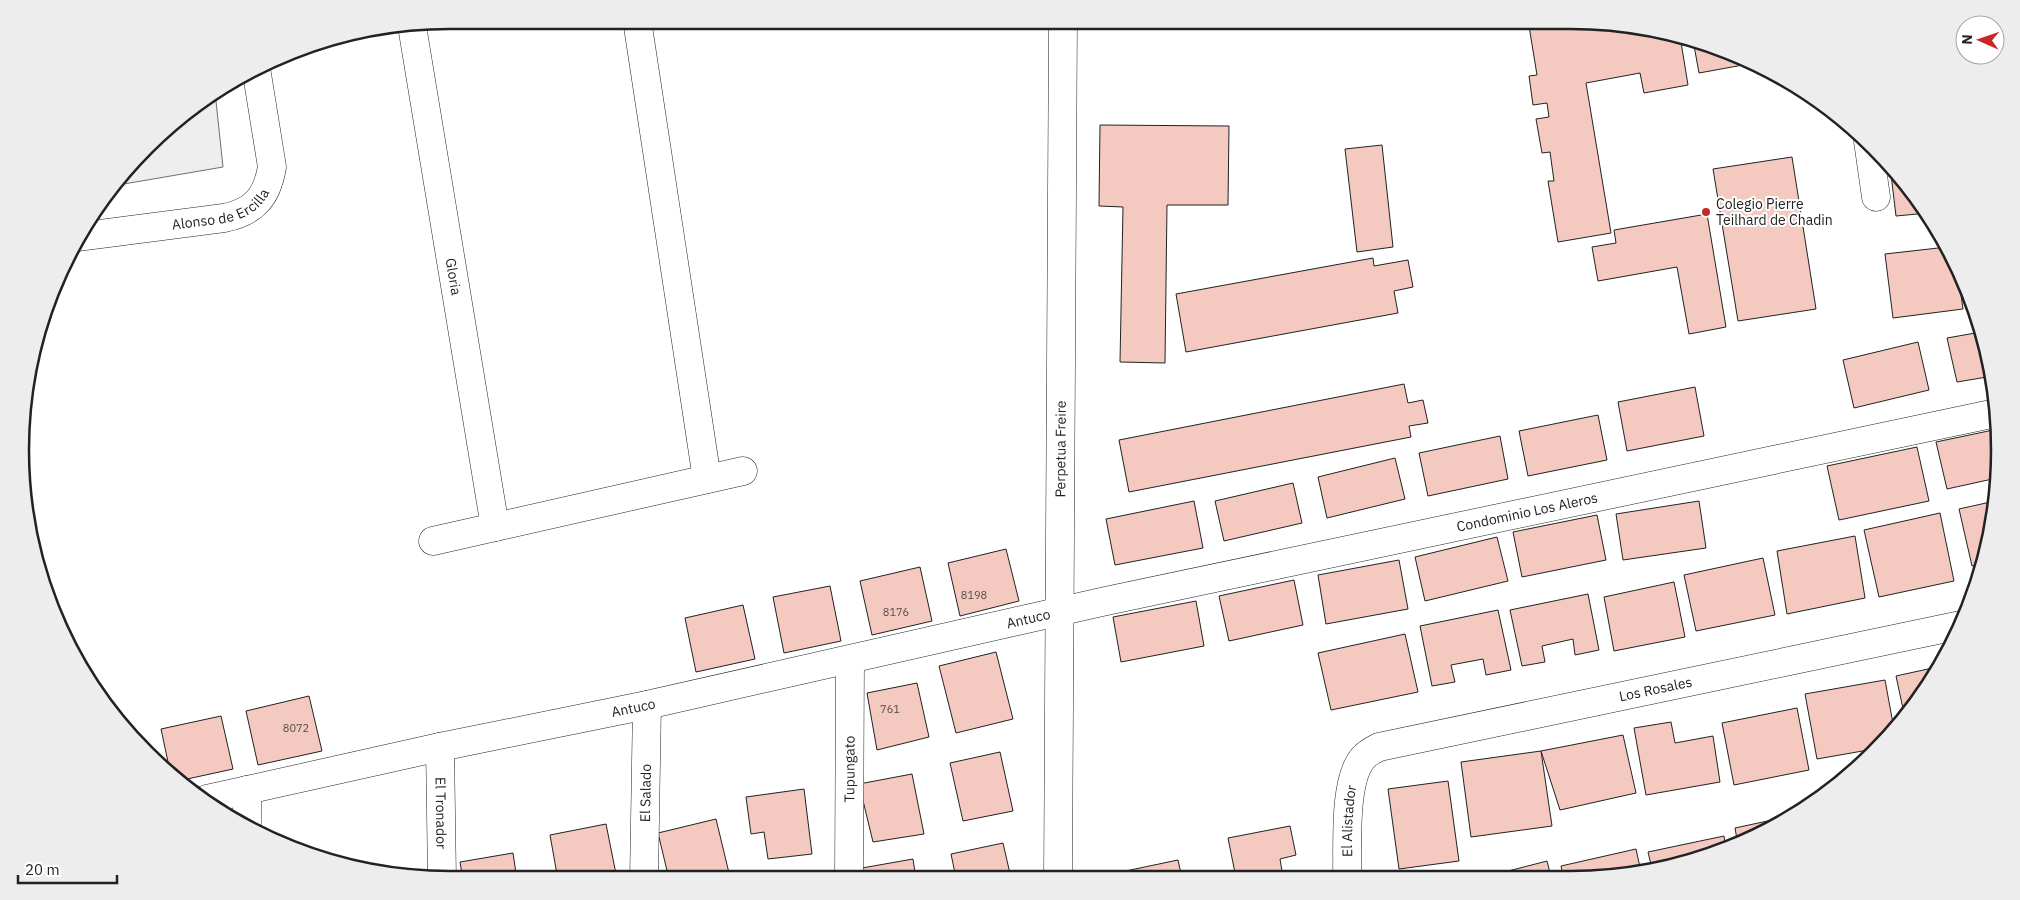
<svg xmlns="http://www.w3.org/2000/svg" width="2020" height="900" font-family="'IBM Plex Sans',sans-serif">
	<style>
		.green { fill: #eee; stroke: #6f6f6f }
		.building { fill: #f3c9c0; stroke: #222 }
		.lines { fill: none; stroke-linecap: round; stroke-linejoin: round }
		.minor-casing { stroke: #222; stroke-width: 29 }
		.tertiary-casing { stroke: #222; stroke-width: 29 }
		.minor { stroke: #fff; stroke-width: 28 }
		.tertiary { stroke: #fff; stroke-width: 28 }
		.poi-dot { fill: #c62828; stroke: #fff; stroke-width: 2 }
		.labels { text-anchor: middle; stroke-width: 4; stroke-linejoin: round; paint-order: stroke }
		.number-label { font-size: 11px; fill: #564c4a }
		.poi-label { font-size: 14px; fill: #222; stroke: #fff; text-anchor: start }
		.street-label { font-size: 14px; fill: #222; stroke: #fff }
		.rim { fill: none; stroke: #222; stroke-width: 2.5 }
	</style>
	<rect width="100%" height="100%" fill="#fff"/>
	<path class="green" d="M215,92L223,167L118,185L167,127Z"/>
	<g class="building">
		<path d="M1528,20H1570L1654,28L1680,36L1688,85L1644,93L1640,73L1586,83L1611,233L1558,242L1548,181H1554L1550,152L1542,153L1536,119L1549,117L1547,103L1533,105L1529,76L1537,75Z"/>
		<path d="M1693,40L1734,53L1754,63L1699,73Z"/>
		<path d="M1100,125L1229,126L1228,205H1167L1165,363L1120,362L1123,207L1099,206Z"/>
		<path d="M1382,145L1393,247L1357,252L1345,149Z"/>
		<path d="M1792,157L1816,309L1738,321L1713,169Z"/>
		<path d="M1890,166L1927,211L1928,213L1896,216Z"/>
		<path d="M1707,214L1726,327L1689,334L1677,267L1598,281L1592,247L1616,243L1614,230Z"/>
		<path d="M1947,247L1957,266L1963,309L1893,318L1885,254Z"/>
		<path d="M1373,258L1374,266L1408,260L1413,287L1394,291L1398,313L1186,352L1176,294Z"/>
		<path d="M1981,332L1992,366L1993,376L1957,382L1947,338Z"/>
		<path d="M1918,342L1929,390L1854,408L1843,360Z"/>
		<path d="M1404,384L1408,403L1423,400L1428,423L1409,426L1411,437L1129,492L1119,440Z"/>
		<path d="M1695,387L1704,436L1627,451L1618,402Z"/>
		<path d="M1598,415L1607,460L1528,476L1519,431Z"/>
		<path d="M1998,429L2000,450L1997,478L1947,489L1936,442Z"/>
		<path d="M1500,436L1508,479L1428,496L1419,453Z"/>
		<path d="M1917,447L1929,501L1839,520L1827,466Z"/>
		<path d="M1395,458L1405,499L1327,518L1318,477Z"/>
		<path d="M1293,483L1302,523L1224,541L1215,501Z"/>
		<path d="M1194,501L1203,548L1115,565L1106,519Z"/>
		<path d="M1699,501L1706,548L1623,560L1616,514Z"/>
		<path d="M1995,501L1992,534L1983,563L1972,566L1959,509Z"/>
		<path d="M1940,513L1954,581L1879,597L1864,530Z"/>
		<path d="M1597,515L1606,560L1522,577L1513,532Z"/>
		<path d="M1855,536L1865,598L1787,614L1777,551Z"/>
		<path d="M1497,537L1508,581L1425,601L1415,557Z"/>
		<path d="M1006,549L1019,601L960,616L948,563Z"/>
		<path d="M1763,558L1775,615L1696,631L1684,575Z"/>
		<path d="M1399,560L1408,609L1326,624L1318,575Z"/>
		<path d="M920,567L932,621L872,635L860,581Z"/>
		<path d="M1294,580L1303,625L1229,641L1219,596Z"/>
		<path d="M1674,582L1685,637L1614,651L1604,597Z"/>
		<path d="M830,586L841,641L784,653L773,597Z"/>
		<path d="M1588,594L1599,650L1575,655L1573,639L1542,646L1545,662L1522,666L1510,610Z"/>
		<path d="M1196,601L1204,646L1121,662L1113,617Z"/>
		<path d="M743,605L755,659L696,672L685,618Z"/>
		<path d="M1498,610L1511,670L1486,675L1483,659L1451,665L1455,682L1432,686L1420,626Z"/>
		<path d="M1405,634L1418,692L1331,710L1318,653Z"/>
		<path d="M996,652L1013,719L956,733L939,666Z"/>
		<path d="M1937,667L1911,712L1905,718L1896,676Z"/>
		<path d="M1885,680L1894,729L1874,749L1817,759L1805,694Z"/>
		<path d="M917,683L929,737L877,750L867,693Z"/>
		<path d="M309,696L322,751L258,765L246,711Z"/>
		<path d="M1797,708L1809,770L1734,785L1722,723Z"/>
		<path d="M221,716L233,769L178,781L171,776L161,729Z"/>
		<path d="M1671,722L1675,743L1713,736L1720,782L1646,795L1634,728Z"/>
		<path d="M1623,735L1636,793L1560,810L1541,751Z"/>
		<path d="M1541,751L1552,826L1471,837L1461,762Z"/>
		<path d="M1000,752L1013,811L963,821L950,763Z"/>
		<path d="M912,774L924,834L873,842L859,784Z"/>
		<path d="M1448,781L1459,861L1399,869L1388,789Z"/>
		<path d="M804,789L812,854L768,859L764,832L751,834L746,797Z"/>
		<path d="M1786,817L1738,845L1735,828Z"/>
		<path d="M716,819L729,873L700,879H669L658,833Z"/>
		<path d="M606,824L617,879L558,880L550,835Z"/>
		<path d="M1290,826L1296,855L1280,859L1283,877L1236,878L1228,838Z"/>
		<path d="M1724,836L1726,849L1652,869L1648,852Z"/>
		<path d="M1003,843L1011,878H956L951,854Z"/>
		<path d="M1636,849L1641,872L1626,876H1563L1561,866Z"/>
		<path d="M513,853L517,880H463L460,862Z"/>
		<path d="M913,859L916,879H864L862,868Z"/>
		<path d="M1178,860L1182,878H1111L1116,873Z"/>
		<path d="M1547,861L1551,877H1485Z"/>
		<path d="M805,875V879H784Z"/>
	</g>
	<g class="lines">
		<defs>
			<g id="minor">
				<path d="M637,20L707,479"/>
				<path id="s1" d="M412,26L495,527"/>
				<path d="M1868,141L1876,197"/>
				<path id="s2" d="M77,237L224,218C254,212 267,197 272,167L256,68"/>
				<path d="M433,541L743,471"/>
				<path id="s3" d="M440,747L442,879"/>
				<path id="s4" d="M207,799L440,747L647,705L1106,601L1996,413"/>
				<path d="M247,823V790"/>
				<path id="s5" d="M1347,877C1348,847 1343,781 1363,758C1367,753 1373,750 1379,747L1961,625"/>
				<path id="s6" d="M644,879L647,705"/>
				<path id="s7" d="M849,879L850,660"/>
			</g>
			<g id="tertiary">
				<path id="s8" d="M1058,878L1063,20"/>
			</g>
		</defs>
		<use href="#minor" class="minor-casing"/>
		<use href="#tertiary" class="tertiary-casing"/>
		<use href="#minor" class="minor"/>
		<use href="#tertiary" class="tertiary"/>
	</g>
	<circle class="poi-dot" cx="1706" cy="212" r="5"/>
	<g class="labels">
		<g class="number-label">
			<text x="974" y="599">8198</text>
			<text x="896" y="616">8176</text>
			<text x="890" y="713">761</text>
			<text x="296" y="732">8072</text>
		</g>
		<g class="poi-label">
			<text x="1716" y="209">Colegio Pierre<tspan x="1716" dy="16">Teilhard de Chadin</tspan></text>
		</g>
		<g class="street-label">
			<text dy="5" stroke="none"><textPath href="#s2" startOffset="148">Alonso de Ercilla</textPath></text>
			<text dy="5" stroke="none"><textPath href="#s1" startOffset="254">Gloria</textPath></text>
			<text dy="5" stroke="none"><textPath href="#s8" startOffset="429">Perpetua Freire</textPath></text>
			<text dy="5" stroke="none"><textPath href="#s4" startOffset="1351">Condominio Los Aleros</textPath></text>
			<text dy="5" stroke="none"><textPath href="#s4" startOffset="841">Antuco</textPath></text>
			<text dy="5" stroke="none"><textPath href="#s5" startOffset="424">Los Rosales</textPath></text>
			<text dy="5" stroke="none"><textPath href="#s4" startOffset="436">Antuco</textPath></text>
			<text dy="5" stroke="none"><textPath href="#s7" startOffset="110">Tupungato</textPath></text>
			<text dy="5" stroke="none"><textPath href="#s6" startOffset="86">El Salado</textPath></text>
			<text dy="5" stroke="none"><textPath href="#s3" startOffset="66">El Tronador</textPath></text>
			<text dy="5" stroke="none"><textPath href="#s5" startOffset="56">El Alistador</textPath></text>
		</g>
	</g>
	<path d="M0 0H2020V900H0ZM450 29H1570A421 421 0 0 1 1991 450V450A421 421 0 0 1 1570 871H450A421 421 0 0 1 29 450V450A421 421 0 0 1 450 29Z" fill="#ededed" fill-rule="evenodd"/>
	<path class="rim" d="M450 29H1570A421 421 0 0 1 1991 450V450A421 421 0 0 1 1570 871H450A421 421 0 0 1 29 450V450A421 421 0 0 1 450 29Z"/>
	<g transform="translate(1980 40) rotate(272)"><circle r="24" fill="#ffffff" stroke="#a7a7a7"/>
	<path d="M0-4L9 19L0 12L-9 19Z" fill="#c62828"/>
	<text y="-8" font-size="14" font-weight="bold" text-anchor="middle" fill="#222222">N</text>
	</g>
	<path d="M18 875v8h99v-8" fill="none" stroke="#222222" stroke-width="2.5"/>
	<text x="25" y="875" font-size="15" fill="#222222" stroke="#ffffff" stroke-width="4" paint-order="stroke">20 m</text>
</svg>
